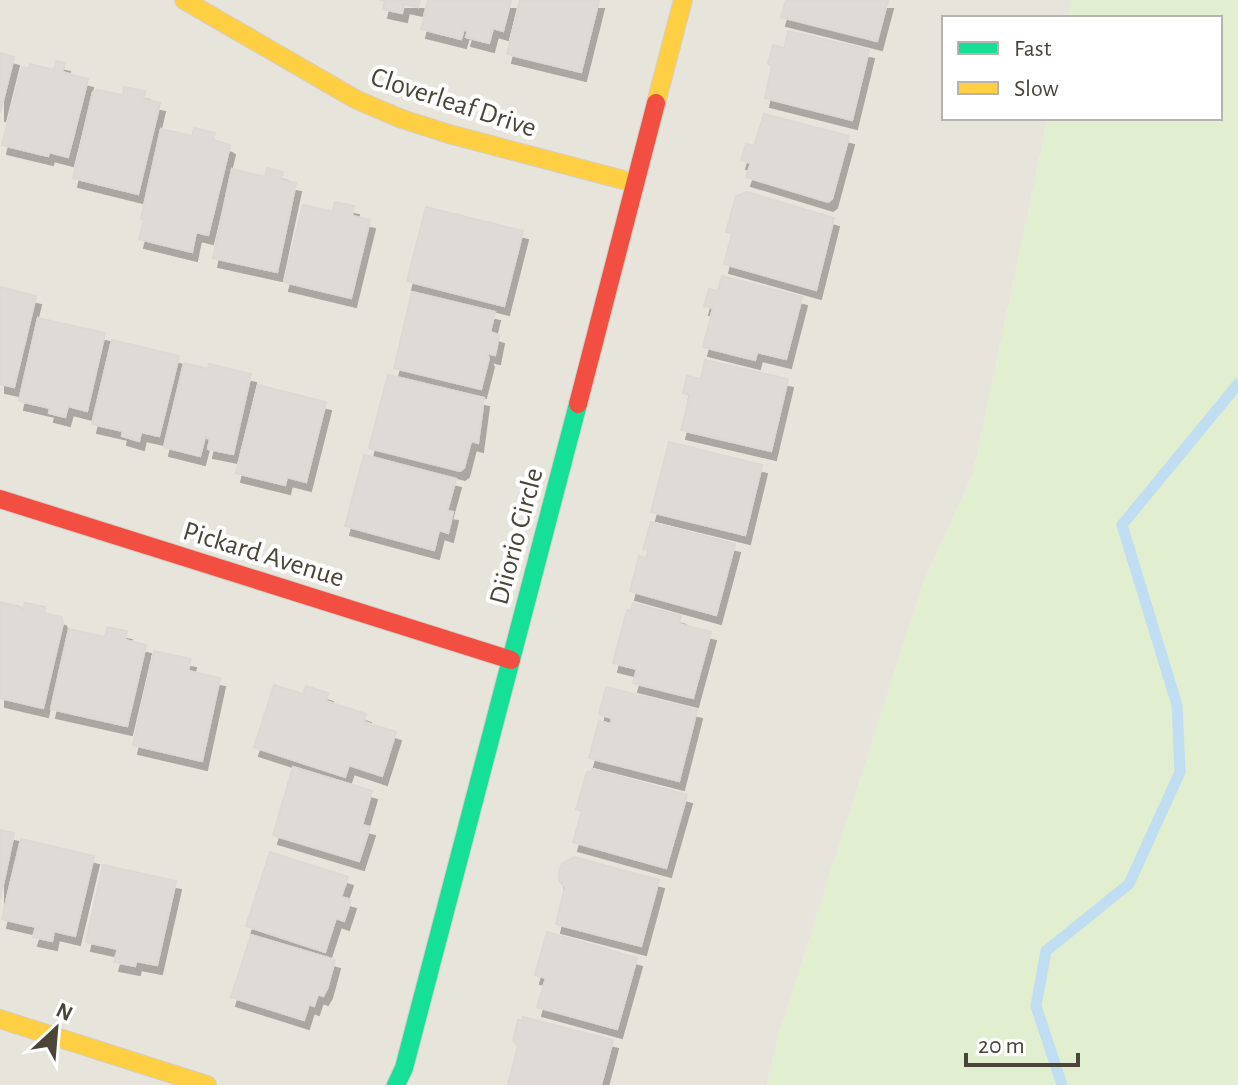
<svg xmlns="http://www.w3.org/2000/svg" width="1238" height="1085" font-family="'Alegreya Sans',sans-serif">
	<style>
		.residential { fill: #e7e4dc }
		.green { fill: #e1eecf }
		.lines { fill: none; stroke-linecap: round; stroke-linejoin: round }
		.stream { stroke: #c0ddf1; stroke-width: 11 }
		.building { fill: #dedbd6; stroke: #dcd9d4; stroke-width: 2; filter: url(#shadow) }
		.fast-casing { stroke: #d3cfc5; stroke-width: 20 }
		.slow-casing { stroke: #d3cfc5; stroke-width: 20 }
		.jam-casing { stroke: #d3cfc5; stroke-width: 20 }
		.fast { stroke: #16e098; stroke-width: 18 }
		.slow { stroke: #ffcf43; stroke-width: 18 }
		.jam { stroke: #f24e42; stroke-width: 18 }
		.labels { text-anchor: middle; stroke-width: 8; stroke-linejoin: round; paint-order: stroke }
		.street-label { font-size: 28px; fill: #4b4439; stroke: #fff }
	</style>
	<defs>
		<filter id="shadow"><feDropShadow dx="5" dy="9" stdDeviation="0" flood-color="#0004"/></filter>
	</defs>
	<rect width="100%" height="100%" fill="#f4f2ee"/>
	<path class="residential" d="M0,0H1072L1068,18H944V118H1048L973,474L922,586L779,1034L767,1085H0Z"/>
	<path class="green" d="M1072,0H1238V1085H767L779,1034L922,586L973,474L1048,118H1220V18H1068Z"/>
	<g class="lines">
		<path class="stream" d="M1062,1085L1036,1006L1046,951L1129,884L1180,772L1177,705L1122,525L1238,384"/>
	</g>
	<g class="building">
		<path d="M380,0H420L418,7L404,4L402,13L383,9L385,1Z"/>
		<path d="M428,0H511L503,31L493,28L489,43L466,37L468,31L464,29L461,39L421,29Z"/>
		<path d="M520,0H599L581,72L507,54Z"/>
		<path d="M786,0H888L877,41L781,17Z"/>
		<path d="M788,31L869,50L852,120L765,98L772,66L768,64L773,45L784,48Z"/>
		<path d="M0,53L14,57L0,113Z"/>
		<path d="M56,61L65,63L62,72L88,79L68,157L49,152L48,156L2,145L22,67L29,68L30,64L54,70Z"/>
		<path d="M124,87L145,91L143,99L160,103L138,194L73,178L93,92L98,90L123,95Z"/>
		<path d="M764,114L849,136L832,199L828,202L746,177L751,163L741,160L746,144L754,146Z"/>
		<path d="M194,128L215,133L213,140L227,144L230,146L208,235L196,232L192,252L139,239L144,219H141L161,129L192,136Z"/>
		<path d="M267,168L283,172L281,180L296,183L277,272L213,258L232,169L265,177Z"/>
		<path d="M747,192L834,218L816,290L724,264L732,233L726,232L736,196Z"/>
		<path d="M335,202L354,206L352,216L370,220L351,298L284,282L303,205L333,212Z"/>
		<path d="M426,207L523,231L504,306L407,281Z"/>
		<path d="M722,276L802,297L786,359L757,352L755,360L703,347L713,308L704,306L709,289L718,291Z"/>
		<path d="M0,287L36,296L14,387L0,384Z"/>
		<path d="M412,292L495,312L490,332L499,335L495,355L486,353L489,358L481,389L394,368Z"/>
		<path d="M38,318L105,333L87,411L68,406L65,417L49,413L50,408L19,401Z"/>
		<path d="M112,340L179,356L159,436L141,432L139,441L122,436L123,431L92,424Z"/>
		<path d="M705,360L788,379L771,451L681,430L690,395L683,393L687,376L701,379Z"/>
		<path d="M184,363L208,369L209,364L251,374L233,454L208,449L210,439L205,437L200,456L164,447Z"/>
		<path d="M388,375L484,398L478,443L471,441L464,468L460,471L369,448Z"/>
		<path d="M258,385L326,402L306,482L287,477L285,485L236,473Z"/>
		<path d="M669,442L762,465L745,535L651,512Z"/>
		<path d="M364,455L456,479L447,511L453,512L448,533L439,530L434,550L345,526Z"/>
		<path d="M651,522L735,544L716,615L630,591L639,556L646,558L648,550L643,549Z"/>
		<path d="M0,602L21,607L22,613L25,603L45,607L44,613L61,617L63,623L43,708L0,698Z"/>
		<path d="M633,603L681,616L679,624L711,632L693,698L633,683L637,669L613,663L627,610L631,611Z"/>
		<path d="M107,627L127,631L125,640L146,645L127,726L51,709L69,629L105,637Z"/>
		<path d="M154,651L191,659L188,671L220,678L202,761L133,745Z"/>
		<path d="M274,685L303,694L306,686L328,693L326,701L366,714L364,722L396,732L382,776L349,765L345,777L254,747Z"/>
		<path d="M606,687L697,710L679,781L589,758L599,721L611,724L612,718L599,714Z"/>
		<path d="M293,767L372,791L362,825L370,827L359,861L273,835Z"/>
		<path d="M592,769L687,795L666,868L573,842L582,811L576,809L587,772H591Z"/>
		<path d="M0,830L14,833L0,899Z"/>
		<path d="M21,839L94,856L75,936L54,931L52,941L33,937L36,927L2,919Z"/>
		<path d="M270,852L348,877L341,897L351,900L344,921L336,918L325,952L246,926Z"/>
		<path d="M574,857L659,880L641,946L556,924L565,887L559,881V872L562,864Z"/>
		<path d="M103,865L176,881L157,965L136,961L135,966L114,962L118,949L86,942Z"/>
		<path d="M547,932L637,958L617,1029L537,1007L546,978L535,975Z"/>
		<path d="M251,935L335,960L327,989L323,996L318,994L314,1006L309,1004L304,1020L231,997Z"/>
		<path d="M523,1017L613,1040L601,1085H508L518,1046L513,1041L518,1020L523,1021Z"/>
	</g>
	<g class="lines">
		<defs>
			<path id="fast" d="M396,1085L404,1068L578,404"/>
			<g id="slow">
				<path d="M184,0L357,100L402,119L449,134L635,183"/>
				<path d="M656,103L683,0"/>
				<path d="M0,1019L207,1085"/>
			</g>
			<g id="jam">
				<path d="M578,404L656,103"/>
				<path d="M0,499L511,660"/>
			</g>
		</defs>
		<use href="#fast" class="fast-casing"/>
		<use href="#slow" class="slow-casing"/>
		<use href="#jam" class="jam-casing"/>
		<use href="#fast" class="fast"/>
		<use href="#slow" class="slow"/>
		<use href="#jam" class="jam"/>
	</g>
	<g class="labels">
		<g class="street-label">
			<text transform="translate(454 101) rotate(18)" y="10">Cloverleaf Drive</text>
			<text transform="translate(515 536) rotate(-75)" y="10">Diiorio Circle</text>
			<text transform="translate(264 553) rotate(17)" y="10">Pickard Avenue</text>
		</g>
	</g>
	<rect x="942" y="16" width="280" height="104" fill="#ffffff" stroke="#b7b4b0" stroke-width="2"/>
	<rect x="958" y="42" width="40" height="12" fill="#16e098" stroke="#b7b4b0" stroke-width="2"/>
	<text x="1014" y="56" font-size="24" fill="#4b4439">Fast</text>
	<rect x="958" y="82" width="40" height="12" fill="#ffcf43" stroke="#b7b4b0" stroke-width="2"/>
	<text x="1014" y="96" font-size="24" fill="#4b4439">Slow</text>
	<g transform="translate(56 1029) rotate(26)" stroke="#ffffff" stroke-width="6" paint-order="stroke">
	<path d="M0-6L14 30L0 20L-14 30Z" fill="#4b4439"/>
	<text y="-12" font-size="22" font-weight="bold" text-anchor="middle" fill="#4b4439">N</text>
	</g>
	<path d="M966 1053v12h112v-12" fill="none" stroke="#4b4439" stroke-width="4"/>
	<text x="978" y="1053" font-size="24" fill="#4b4439" stroke="#ffffff" stroke-width="6" paint-order="stroke">20 m</text>
</svg>
